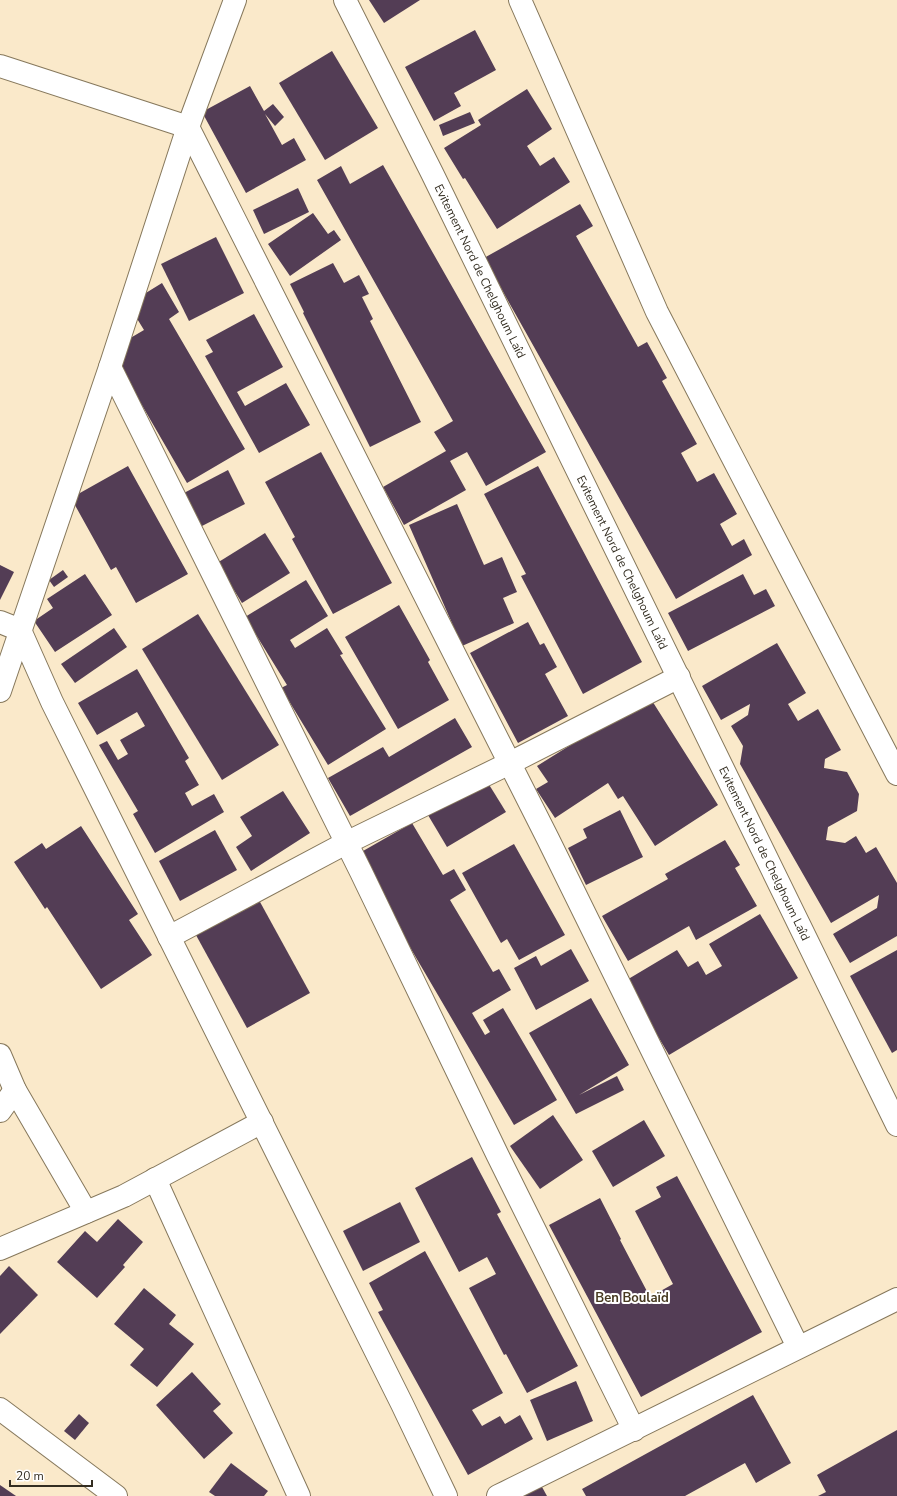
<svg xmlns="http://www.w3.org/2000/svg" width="897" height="1496" font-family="'Nunito Sans',sans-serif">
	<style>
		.building { fill: #533d55 }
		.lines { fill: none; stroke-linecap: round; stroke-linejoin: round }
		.minor-casing { stroke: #86785c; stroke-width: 24 }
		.primary-casing { stroke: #86785c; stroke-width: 24 }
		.minor { stroke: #fff; stroke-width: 22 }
		.primary { stroke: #fff; stroke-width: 22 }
		.labels { text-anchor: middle; stroke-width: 4; stroke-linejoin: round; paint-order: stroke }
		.street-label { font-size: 12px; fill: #332d21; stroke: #fff }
		.neighbourhood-label { font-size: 13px; font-weight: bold; fill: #473a20; stroke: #fff }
	</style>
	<rect width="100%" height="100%" fill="#fae9ca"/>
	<g class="building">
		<path d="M369,0H420L384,23Z"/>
		<path d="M475,30L496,70L454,93L461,106L434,121L405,67Z"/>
		<path d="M332,51L378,128L325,160L279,83Z"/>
		<path d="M250,86L264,111L273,104L284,117L275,126L265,114L282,145L294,138L306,160L246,193L202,112Z"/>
		<path d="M527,89L552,129L527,146L540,166L554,157L570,182L497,229L465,178L463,179L444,148L481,125L478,120Z"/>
		<path d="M470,112L475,123L443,136L439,125Z"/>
		<path d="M383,165L546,452L486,486L467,452L450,461L466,490L404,525L383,487L446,451L434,432L453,421L317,180L341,166L350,184Z"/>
		<path d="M298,188L309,212L264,234L253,210Z"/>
		<path d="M580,204L593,226L576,236L638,347L647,342L667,378L662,381L697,444L681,453L697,482L714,473L737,514L720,524L732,546L744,539L752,555L676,599L484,258Z"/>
		<path d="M313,213L328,234L334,230L341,240L290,276L268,244Z"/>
		<path d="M216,237L244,293L189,321L161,264Z"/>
		<path d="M333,263L344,283L359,275L369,294L362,297L373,319L370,321L421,422L370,447L303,313L304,312L290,284Z"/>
		<path d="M162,283L179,312L169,319L245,449L187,483L110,350L144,330L128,304Z"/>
		<path d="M254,314L283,367L237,392L245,406L286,383L310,425L259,453L205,356L213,352L206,340Z"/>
		<path d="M321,452L392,583L333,614L292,539L295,537L265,482Z"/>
		<path d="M128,466L188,574L136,603L116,567L111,570L71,498Z"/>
		<path d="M538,466L642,662L583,694L521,576L526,574L484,494Z"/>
		<path d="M228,470L245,504L200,527L182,494Z"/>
		<path d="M457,504L484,565L502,557L517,592L503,598L514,623L462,646L409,525Z"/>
		<path d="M265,533L290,573L242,603L217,563Z"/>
		<path d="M0,565L14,572L0,600Z"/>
		<path d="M63,570L68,577L54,587L49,580Z"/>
		<path d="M85,574L112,615L55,652L34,621L53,608L47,599Z"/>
		<path d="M743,574L754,595L766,589L775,606L688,651L668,613Z"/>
		<path d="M306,580L328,616L290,640L295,648L327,628L343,654L340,655L386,729L328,765L281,688L287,685L245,617Z"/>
		<path d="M399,605L430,660L428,662L449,700L398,729L345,637Z"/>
		<path d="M198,614L279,745L222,780L142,649Z"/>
		<path d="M528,622L540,645L544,643L557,667L545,674L568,716L518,743L470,653Z"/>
		<path d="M114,628L127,647L75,683L61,664Z"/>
		<path d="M777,643L806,693L788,704L798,721L818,709L841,750L825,759L824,768L847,772L859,794L857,811L828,827L826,840L845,843L856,836L866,853L876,847L897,883V936L850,963L833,934L877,908L879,895L831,923L740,764L743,746L731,726L748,715L750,704L721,720L702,686Z"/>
		<path d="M137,669L189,758L185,761L199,785L185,793L192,806L214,794L224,812L155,853L133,814L138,811L99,745L107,741L118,760L128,754L120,740L145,726L137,712L97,735L78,703Z"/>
		<path d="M649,696L718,805L655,846L623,796L618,799L608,783L555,818L536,789L548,782L537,766Z"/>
		<path d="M455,718L472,747L350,816L328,778L383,747L389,757Z"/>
		<path d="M480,770L506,812L447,847L422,805Z"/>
		<path d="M283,791L310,833L251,871L236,847L252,836L240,817Z"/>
		<path d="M620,810L643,857L586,885L568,848L587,838L583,829Z"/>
		<path d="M412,823L443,875L454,869L466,890L450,900L493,972L499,969L511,990L472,1013L485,1035L490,1032L483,1020L503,1008L557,1100L514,1125L356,855Z"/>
		<path d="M81,826L138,914L129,920L152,955L101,989L47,907L45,909L14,862L42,843L46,849Z"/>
		<path d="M215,830L237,870L180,901L159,861Z"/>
		<path d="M725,840L740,865L735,868L757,906L696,940L689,926L628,961L602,916L668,879L665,874Z"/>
		<path d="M514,844L565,935L519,960L507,939L501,943L462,873Z"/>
		<path d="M254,891L310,993L247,1028L191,926Z"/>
		<path d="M760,914L798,978L669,1055L625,981L677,950L688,967L698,961L706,975L722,966L709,944Z"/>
		<path d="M571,949L589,981L536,1010L514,968L536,956L541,966Z"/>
		<path d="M897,950V1050L892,1053L850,976Z"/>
		<path d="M591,998L629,1065L579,1095L617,1076L624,1090L576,1114L529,1033Z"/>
		<path d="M553,1115L583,1160L540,1189L510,1146Z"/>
		<path d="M644,1120L665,1156L613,1187L592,1151Z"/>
		<path d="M472,1157L501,1212L497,1214L578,1366L527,1393L506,1354L504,1355L469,1288L496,1274L487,1257L459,1272L415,1188Z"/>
		<path d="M677,1176L762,1332L641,1397L549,1225L600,1198L621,1239L620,1240L650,1297L673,1284L635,1211L661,1197L656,1187Z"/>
		<path d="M400,1202L420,1242L363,1271L343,1231Z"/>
		<path d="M118,1219L143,1242L123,1265L125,1267L97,1298L57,1262L85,1231L97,1242Z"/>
		<path d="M425,1251L503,1393L472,1410L482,1426L500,1416L505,1424L520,1415L533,1439L468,1475L378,1312L383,1310L369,1283Z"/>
		<path d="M9,1266L38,1295L0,1334V1276Z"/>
		<path d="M144,1288L176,1315L169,1324L194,1344L157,1387L130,1365L144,1349L114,1324Z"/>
		<path d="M192,1372L221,1404L213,1411L233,1433L204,1459L156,1405Z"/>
		<path d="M576,1381L593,1421L547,1441L530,1400Z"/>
		<path d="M753,1395L791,1463L756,1483L745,1463L685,1496H586L582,1489Z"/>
		<path d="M79,1414L89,1423L75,1440L64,1431Z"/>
		<path d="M897,1430V1496H818L826,1492L817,1475Z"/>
		<path d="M231,1463L268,1491L264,1496H215L209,1492Z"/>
		<path d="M537,1478L547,1496H502Z"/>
		<path d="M0,1485L16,1496H0Z"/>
	</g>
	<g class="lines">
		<defs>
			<g id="minor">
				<path d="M520,0L657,312L897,774"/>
				<path d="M0,66L188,127L548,839L798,1347"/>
				<path d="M110,367L361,872L498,1156L634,1430"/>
				<path d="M0,622L20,630L52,702L402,1404L446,1496"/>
				<path d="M0,691L110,367L188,127L235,0"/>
				<path d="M169,937L346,843L510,763L679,677"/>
				<path d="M0,1055L15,1090"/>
				<path d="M0,1111L15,1090L86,1212"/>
				<path d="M155,1179L299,1496"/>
				<path d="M0,1249L124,1196L262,1122"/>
				<path d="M0,1409L116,1496"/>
				<path d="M498,1496C631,1431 763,1364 897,1299"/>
			</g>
			<g id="primary">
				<path id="s1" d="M345,0L432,173L897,1125"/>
			</g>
		</defs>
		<use href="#minor" class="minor-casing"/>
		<use href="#primary" class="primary-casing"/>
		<use href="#minor" class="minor"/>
		<use href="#primary" class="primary"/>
	</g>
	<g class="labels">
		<g class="street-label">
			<text dy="4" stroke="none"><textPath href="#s1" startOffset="303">Evitement Nord de Chelghoum Laîd</textPath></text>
			<text dy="4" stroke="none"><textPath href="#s1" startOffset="627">Evitement Nord de Chelghoum Laîd</textPath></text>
			<text dy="4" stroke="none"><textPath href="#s1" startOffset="951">Evitement Nord de Chelghoum Laîd</textPath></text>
		</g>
		<g class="neighbourhood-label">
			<text x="632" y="1302">Ben Boulaïd</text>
		</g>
	</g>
	<path d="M10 1480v6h82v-6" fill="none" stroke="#332d21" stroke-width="2"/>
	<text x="16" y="1480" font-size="12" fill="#332d21" stroke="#ffffff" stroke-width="3" paint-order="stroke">20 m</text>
</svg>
